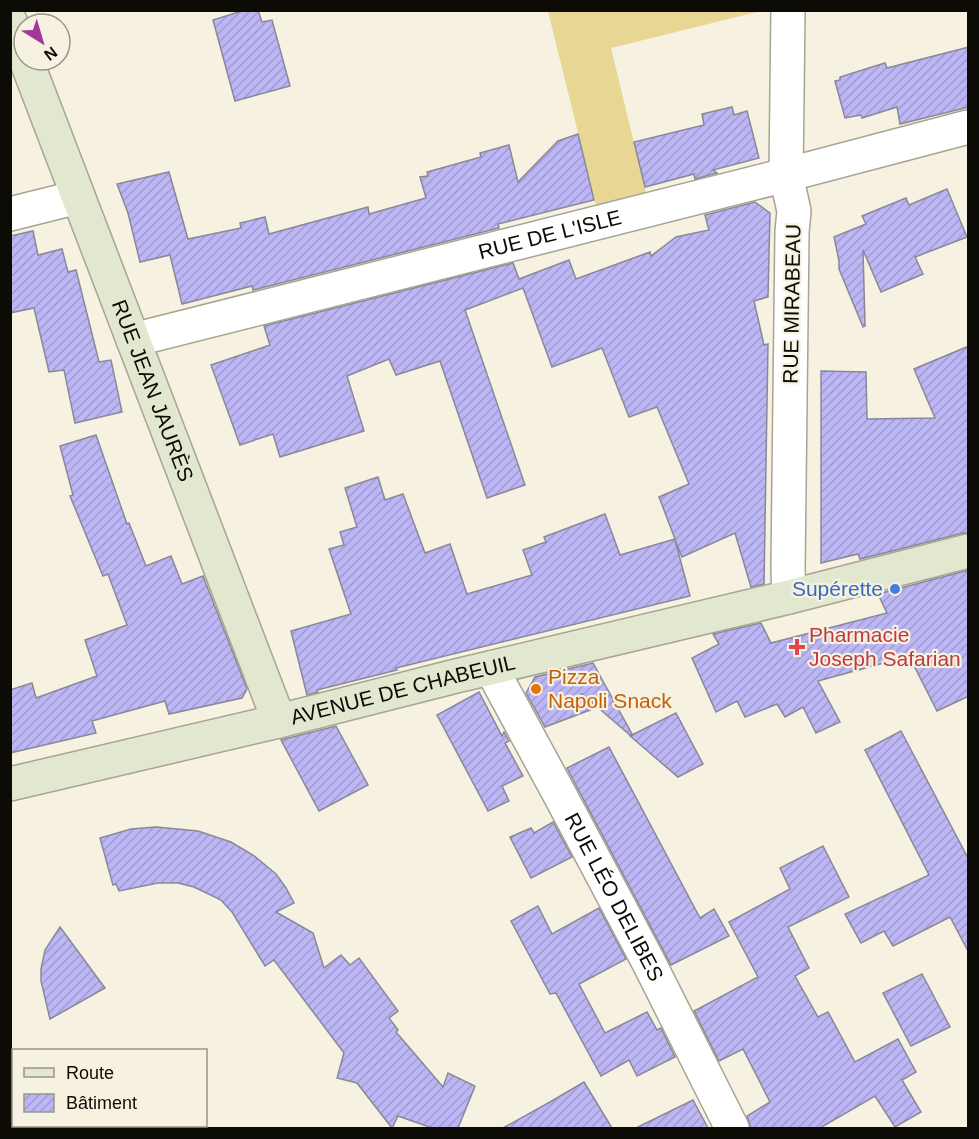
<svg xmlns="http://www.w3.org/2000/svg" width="979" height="1139" font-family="Arial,sans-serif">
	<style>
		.grass { fill: #e8d695 }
		.building { fill: url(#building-hatch); stroke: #898898; stroke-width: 1.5 }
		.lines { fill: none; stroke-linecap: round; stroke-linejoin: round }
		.street-casing { stroke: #a8a494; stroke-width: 36 }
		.secondary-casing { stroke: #a8a494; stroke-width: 36 }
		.street { stroke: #fff; stroke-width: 33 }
		.secondary { stroke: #e2e8cf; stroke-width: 33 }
		.shop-dot { fill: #3f7fe0; stroke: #f6f1e1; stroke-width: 2 }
		.health-dot { fill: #e0444e; stroke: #f6f1e1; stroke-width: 2 }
		.food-dot { fill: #e8710a; stroke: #f6f1e1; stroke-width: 2 }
		.labels { text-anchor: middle; stroke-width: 4.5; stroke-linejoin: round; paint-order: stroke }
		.street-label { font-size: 21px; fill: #0d0b06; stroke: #f6f1e1 }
		.shop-label { font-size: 21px; fill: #366cbe; stroke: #f6f1e1; text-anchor: end }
		.health-label { font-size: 21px; fill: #be3a42; stroke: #f6f1e1; text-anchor: start }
		.food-label { font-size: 21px; fill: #c56008; stroke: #f6f1e1; text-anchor: start }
	</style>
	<defs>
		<pattern id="building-hatch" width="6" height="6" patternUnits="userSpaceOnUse" patternTransform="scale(1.5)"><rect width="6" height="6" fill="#bcb6f4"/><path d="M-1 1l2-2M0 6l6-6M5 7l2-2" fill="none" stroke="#a09bd0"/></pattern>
	</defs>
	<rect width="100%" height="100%" fill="#f6f1e1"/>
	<path class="grass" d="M548,11H761L611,48L650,209L600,222Z"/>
	<g class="building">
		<path d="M245,10H258L262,22L272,20L290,86L235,101L213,20Z"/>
		<path d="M969,47V107L900,124L897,107L862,118L861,115L845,118L835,81L840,80V77L885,63L887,68Z"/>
		<path d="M732,107L734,115L747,111L759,158L713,170L717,173L695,179L694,174L645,187L634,142L704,125L702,114Z"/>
		<path d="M578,134L594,200L498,224L499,228L253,290L252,286L182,304L170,255L140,262L128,213L117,184L169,172L188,239L241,228L240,223L265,217L269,234L368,207L369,214L426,198L420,177L428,176L427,172L481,157L480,153L509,145L518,182L558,141Z"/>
		<path d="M947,189L967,237L915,257L923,274L881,292L863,250L865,326L863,327L839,269V261L834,237L866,224L862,216L906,198L909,205Z"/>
		<path d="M755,202L770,213L768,297L754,301L764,345L768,344L764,584L751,587L735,533L682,557L675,540L690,596L396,668L397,670L317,690L318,692L307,695L291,631L351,614L329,549L344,545L340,532L357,527L345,488L378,477L385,500L403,494L425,553L450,544L467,594L532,575L523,550L546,542L544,537L605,514L620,555L675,539L659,497L689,484L657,407L629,417L602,348L552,367L523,288L465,310L525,485L487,498L440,361L396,375L389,359L347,376L364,431L280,457L273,434L240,445L211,365L270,345L264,326L513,263L519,279L569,260L576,279L650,252L651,256L676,237L709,230L705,215Z"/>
		<path d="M33,231L38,255L62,249L68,272L76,270L99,362L111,360L122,412L75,423L64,370L49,372L34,308L10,313V236Z"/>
		<path d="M969,346V533H963L860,559L858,554L821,563V371L866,372L867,419L935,418L914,369Z"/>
		<path d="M96,435L127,524L129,523L146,566L171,556L182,584L203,576L247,689L242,698L169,714L165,701L92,721L96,733L10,753V690L32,683L36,698L97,676L85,640L127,625L108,574L103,576L70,496L73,495L60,446Z"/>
		<path d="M969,570V696L937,711L909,656L818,681L840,722L816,733L803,707L785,717L777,704L745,717L737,701L716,712L692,658L719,644L713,634L761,623L771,643L887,613L878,594Z"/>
		<path d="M593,663L632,734L630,735L581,693L590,710L545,727L526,693L535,677Z"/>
		<path d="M479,692L502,736L504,732L509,741L505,743L523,776L502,786L509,801L488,811L437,715Z"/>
		<path d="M676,713L703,764L678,777L630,736Z"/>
		<path d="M336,726L368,785L319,811L281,740Z"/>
		<path d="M901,731L969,860V953L950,917L893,946L884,931L861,943L845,914L929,875L865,750Z"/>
		<path d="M609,747L700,918L714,909L729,936L671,965L567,768Z"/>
		<path d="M553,822L572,857L531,878L510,837L531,828L534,833Z"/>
		<path d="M156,827L198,831L231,842L253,855L276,874L286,888L294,903L276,912L313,933L324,968L341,955L350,965L359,958L398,1011L389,1018L398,1030L396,1032L443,1087L448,1073L475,1086L458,1128H432L398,1116L392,1128L357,1083L337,1078L344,1053L274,960L265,966L232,912L221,900L194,887L178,883H158L119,891L116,884L113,885L100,838L131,829Z"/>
		<path d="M823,846L849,897L788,927L809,968L795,976L818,1017L828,1012L855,1062L898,1039L916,1072L902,1080L921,1112L895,1127L875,1096L820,1128H751L747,1116L770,1102L743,1049L719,1061L694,1011L758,977L729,922L790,889L780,868Z"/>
		<path d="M538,906L552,934L599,908L626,959L579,984L605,1033L647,1012L657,1030L661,1028L675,1057L637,1076L629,1060L601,1076L556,993L550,994L511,921Z"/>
		<path d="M60,927L105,988L50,1019L41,981V969L45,950Z"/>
		<path d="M922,974L950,1027L911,1046L883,993Z"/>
		<path d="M584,1082L612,1128H503L550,1102Z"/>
		<path d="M693,1100L708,1128H636Z"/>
	</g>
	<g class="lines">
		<defs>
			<g id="street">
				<path d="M788,10L786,175L794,211L792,232L788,569L789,597"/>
				<path d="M10,214L78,197"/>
				<path id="s1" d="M133,340L786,175L968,127"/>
				<path id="s2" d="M491,668L561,797L648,961L732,1128"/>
			</g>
			<g id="secondary">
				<path d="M10,21L24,55"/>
				<path id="s3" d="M26,60L279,721"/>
				<path id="s4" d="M10,784L279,721L456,676L789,597L968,551"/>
			</g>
		</defs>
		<use href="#street" class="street-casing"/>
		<use href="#secondary" class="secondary-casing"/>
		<use href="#street" class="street"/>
		<use href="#secondary" class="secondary"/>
	</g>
	<circle class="shop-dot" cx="895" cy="589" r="6"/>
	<path class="health-dot" d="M794 638h6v6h6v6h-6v6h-6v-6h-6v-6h6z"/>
	<circle class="food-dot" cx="536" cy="689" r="6"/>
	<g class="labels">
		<g class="street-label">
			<text dy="7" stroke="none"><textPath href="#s1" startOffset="430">RUE DE L'ISLE</textPath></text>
			<text transform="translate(792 304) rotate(-89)" y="7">RUE MIRABEAU</text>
			<text dy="7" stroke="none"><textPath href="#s3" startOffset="354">RUE JEAN JAURÈS</textPath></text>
			<text dy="7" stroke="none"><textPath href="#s4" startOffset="404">AVENUE DE CHABEUIL</textPath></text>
			<text dy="7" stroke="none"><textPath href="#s2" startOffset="260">RUE LÉO DELIBES</textPath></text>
		</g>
		<g class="shop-label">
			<text x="883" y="596">Supérette</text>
		</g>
		<g class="health-label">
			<text x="809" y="642">Pharmacie<tspan x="809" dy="24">Joseph Safarian</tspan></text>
		</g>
		<g class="food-label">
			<text x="548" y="684">Pizza<tspan x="548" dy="24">Napoli Snack</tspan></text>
		</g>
	</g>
	<rect width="979" height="1139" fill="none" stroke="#0d0b06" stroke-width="24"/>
	<rect x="12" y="1049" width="195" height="78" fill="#f6f1e1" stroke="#999589" stroke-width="1.5"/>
	<rect x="24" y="1068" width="30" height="9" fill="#e2e8cf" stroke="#999589" stroke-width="1.5"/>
	<text x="66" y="1079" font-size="18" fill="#0d0b06">Route</text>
	<rect x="24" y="1094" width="30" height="18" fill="url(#building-hatch)" stroke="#999589" stroke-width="1.5"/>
	<text x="66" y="1109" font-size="18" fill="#0d0b06">Bâtiment</text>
	<g transform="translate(42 42) rotate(143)"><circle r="28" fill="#f6f1e1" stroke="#999589" stroke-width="1.5"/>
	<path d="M0-4.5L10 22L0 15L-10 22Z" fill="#a53796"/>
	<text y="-9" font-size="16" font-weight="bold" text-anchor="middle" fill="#0d0b06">N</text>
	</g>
</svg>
